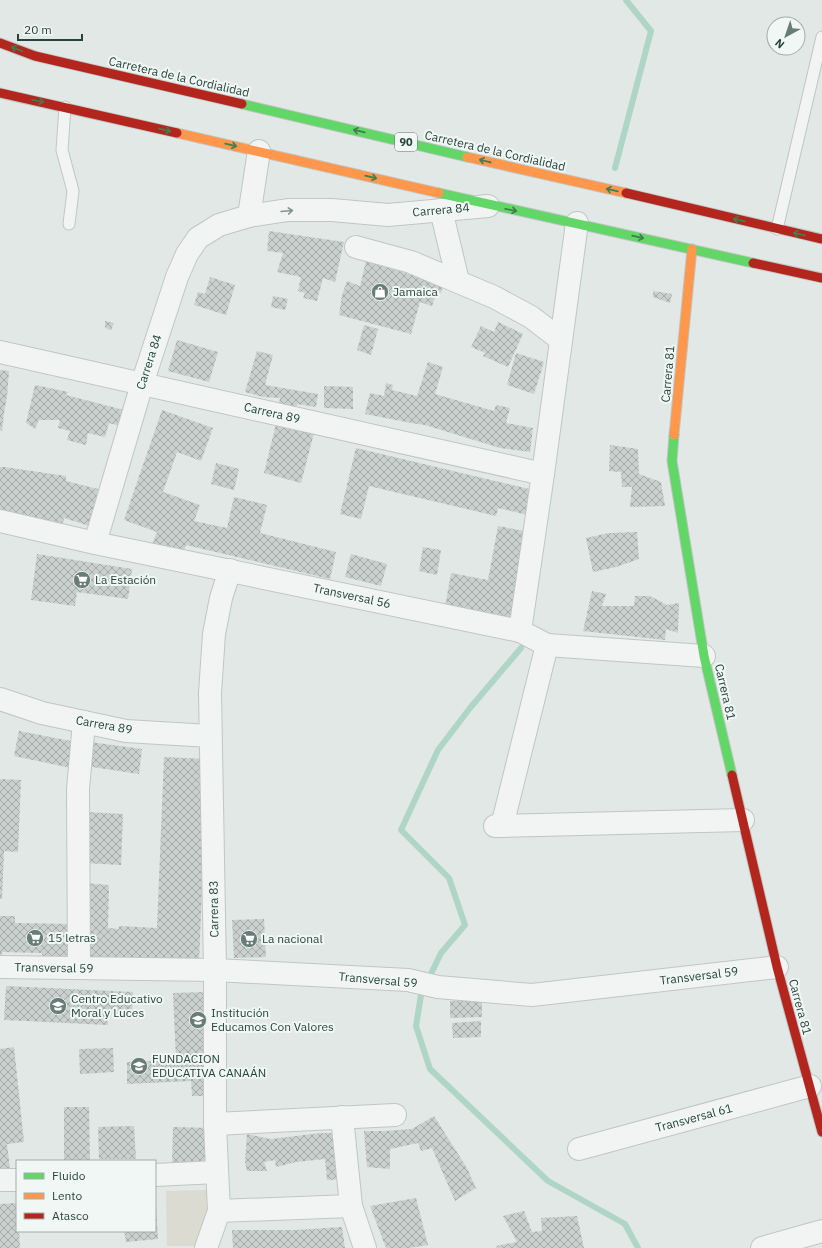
<svg xmlns="http://www.w3.org/2000/svg" width="822" height="1248" font-family="'IBM Plex Sans',sans-serif">
	<style>
		.green { fill: #dbdbd1 }
		.lines { fill: none; stroke-linecap: round; stroke-linejoin: round }
		.stream { stroke: #aed5c5; stroke-width: 6 }
		.building { fill: url(#building-cross-hatch) }
		.lane-casing { stroke: #c0c6c4; stroke-width: 13 }
		.street-casing { stroke: #c0c6c4; stroke-width: 24 }
		.fast-casing { stroke: #c0c6c4; stroke-width: 11 }
		.slow-casing { stroke: #c0c6c4; stroke-width: 11 }
		.jam-casing { stroke: #c0c6c4; stroke-width: 11 }
		.lane { stroke: #f2f4f4; stroke-width: 11 }
		.street { stroke: #f2f4f4; stroke-width: 22 }
		.fast { stroke: #63d668; stroke-width: 9 }
		.slow { stroke: #ff974d; stroke-width: 9 }
		.jam { stroke: #b3261e; stroke-width: 9 }
		.oneway { stroke: #3f7e4d }
		.oneway2 { stroke: #82938e }
		.labels { text-anchor: middle; stroke-width: 4; stroke-linejoin: round; paint-order: stroke }
		.shield { fill: #f0f7f5; stroke: #637973; stroke-width: 1 }
		.shield-label { font-size: 11px; font-weight: bold; fill: #27433b }
		.street-label { font-size: 12px; fill: #27433b; stroke: #f0f7f5 }
		.poi-label { font-size: 12px; fill: #27433b; stroke: #f0f7f5; text-anchor: start }
	</style>
	<defs>
		<pattern id="building-cross-hatch" width="8" height="8" patternUnits="userSpaceOnUse"><rect width="8" height="8" fill="#cad0ce"/><path d="M0 0l8 8M0 8l8-8" fill="none" stroke="#a4aaa8"/></pattern>
	</defs>
	<rect width="100%" height="100%" fill="#e2e8e6"/>
	<path class="green" d="M209,1190V1246H167L166,1191Z"/>
	<g class="lines">
		<g class="stream">
			<path d="M615,168L651,31L626,0"/>
			<path d="M428,980L441,953L465,925L449,878L401,830L438,750L470,708L521,648"/>
			<path d="M424,988L421,995L416,1026L430,1069L548,1181L625,1224L638,1248"/>
		</g>
	</g>
	<g class="building">
		<path d="M269,231L344,242L335,282L323,278L317,301L303,298L305,293L298,291L301,277L277,272L283,253L267,251Z"/>
		<path d="M366,261L432,281L445,280L441,293L437,291L432,306L420,302L411,334L339,315L342,295L347,281L360,286Z"/>
		<path d="M210,277L235,285L226,315L194,305L198,292L205,294Z"/>
		<path d="M653,291L672,294L670,303L653,297Z"/>
		<path d="M273,296L288,299L285,310L271,307Z"/>
		<path d="M105,321L114,323L111,330L105,328Z"/>
		<path d="M498,322L523,334L508,367L483,356L485,353L471,347L481,326L494,332Z"/>
		<path d="M364,325L378,329L371,355L357,350Z"/>
		<path d="M177,340L218,352L209,382L168,371Z"/>
		<path d="M257,351L273,355L265,385L318,394L316,407L297,404L296,412L278,409L280,398L263,397L245,392Z"/>
		<path d="M516,353L544,362L534,394L507,385Z"/>
		<path d="M428,362L443,367L435,394L494,411L496,405L510,408L506,423L533,428L530,452L500,448L425,425L411,423L365,414L370,393L384,396L386,383L393,385L392,390L417,396Z"/>
		<path d="M0,370L9,371L7,397L4,413L2,431L0,430Z"/>
		<path d="M35,385L68,392L66,395L124,410L120,426L109,423L105,437L88,433L86,445L67,440L70,431L58,428L60,420H39L35,429L26,423Z"/>
		<path d="M324,386L353,387V409L324,408Z"/>
		<path d="M162,410L213,428L201,461L177,452L163,492L200,505L194,521L227,528L234,497L267,505L260,533L336,552L330,579L186,545L182,556L152,545L157,532L124,520Z"/>
		<path d="M276,424L314,433L301,483L264,473Z"/>
		<path d="M610,445L638,449L639,474L661,482L665,506L630,507L632,487H622L621,472L609,471Z"/>
		<path d="M356,448L538,491L532,516L498,508L496,516L369,486L361,519L340,514Z"/>
		<path d="M216,463L239,469L234,490L211,484Z"/>
		<path d="M0,467H4L66,476V481L98,489L93,527L64,518L62,526L0,516Z"/>
		<path d="M498,526L530,532L514,621L445,607L451,573L488,580Z"/>
		<path d="M637,532L639,559L616,567L593,572L586,538L609,533Z"/>
		<path d="M423,547L441,550L437,575L419,571Z"/>
		<path d="M37,554L132,569L128,599L77,592L75,606L31,600Z"/>
		<path d="M351,554L387,564L381,586L345,577Z"/>
		<path d="M592,591L606,594L602,606H634L635,596H650L667,605L679,603L678,633L666,629L665,640L583,631Z"/>
		<path d="M19,731L76,742L71,768L14,756Z"/>
		<path d="M90,742L142,749L139,774L86,766Z"/>
		<path d="M164,757L207,759L199,964L88,958L83,883L109,885L108,928L119,929V926L157,928Z"/>
		<path d="M0,779L21,780L18,852L4,851L2,899H0Z"/>
		<path d="M86,812L123,814L121,865L83,863Z"/>
		<path d="M0,916H15V923L71,924L70,965L42,964V953L2,952V955H0Z"/>
		<path d="M264,919L266,957L234,958L232,920Z"/>
		<path d="M6,986L133,992L132,1015L108,1013V1025L4,1020Z"/>
		<path d="M205,992L210,1096H192L191,1081L127,1084V1062L176,1060L173,993Z"/>
		<path d="M482,1000V1017L450,1018V1001Z"/>
		<path d="M481,1021V1037L453,1038L452,1023Z"/>
		<path d="M14,1047L24,1142L7,1144L10,1169L0,1170V1049Z"/>
		<path d="M113,1048L114,1072L80,1074L79,1049Z"/>
		<path d="M64,1107H89L90,1161H64Z"/>
		<path d="M434,1116L467,1168L476,1188L455,1201L432,1148L421,1151L418,1143L390,1149V1169L367,1167L364,1131H385L412,1129Z"/>
		<path d="M134,1126L136,1159H99L98,1127Z"/>
		<path d="M173,1127L211,1128L210,1166L172,1165Z"/>
		<path d="M321,1133H337L342,1179L327,1180L325,1159L296,1162L276,1167L275,1160L264,1162L267,1171H247L245,1162L247,1134L271,1139Z"/>
		<path d="M416,1198L428,1245L410,1248H386L370,1206Z"/>
		<path d="M17,1203V1231H19L20,1248H0V1204Z"/>
		<path d="M155,1207H156L158,1239L126,1242L124,1231H155Z"/>
		<path d="M524,1211L532,1232L542,1231L541,1218L577,1216L584,1248H497L496,1246L517,1242L503,1216Z"/>
		<path d="M342,1227L345,1248H233L232,1230H295Z"/>
	</g>
	<g class="lines">
		<defs>
			<g id="lane">
				<path d="M65,107L62,150L73,191L69,224"/>
				<path d="M777,229L822,37"/>
			</g>
			<g id="street">
				<path d="M441,210L458,281"/>
				<path d="M249,216L259,151"/>
				<path d="M356,247L411,262L494,297L531,317L561,340"/>
				<path d="M0,352L543,474"/>
				<path d="M0,521L95,543L520,631L547,645L704,656"/>
				<path d="M95,543L142,384L177,277L187,254L198,238L219,225L249,216L288,210H332L388,215L488,206"/>
				<path d="M520,631L543,474L577,223"/>
				<path d="M0,699L42,713L126,731L210,736"/>
				<path d="M495,826L743,820"/>
				<path d="M502,826L547,645"/>
				<path d="M0,967L215,970L408,980L438,987L532,995L777,967"/>
				<path d="M79,968L78,789L84,722"/>
				<path d="M342,1117L351,1206L365,1248"/>
				<path d="M215,1124L395,1115"/>
				<path d="M579,1149L810,1086"/>
				<path d="M155,1175L217,1172"/>
				<path d="M0,1180H17"/>
				<path d="M219,1211L351,1206"/>
				<path d="M206,1248L219,1211L215,1124V970L210,693L214,634L221,598L230,570"/>
				<path d="M762,1248L822,1231"/>
			</g>
			<g id="fast">
				<path d="M242,104L467,157"/>
				<path d="M439,193L753,263"/>
				<path d="M674,435L672,461L704,656L732,775"/>
			</g>
			<g id="slow">
				<path d="M177,133L439,193"/>
				<path d="M467,157L626,193"/>
				<path d="M674,435L692,249"/>
			</g>
			<g id="jam">
				<path d="M0,43L35,56L242,104"/>
				<path d="M0,93L177,133"/>
				<path d="M626,193L822,239"/>
				<path d="M753,263L822,278"/>
				<path d="M732,775L777,967L822,1132"/>
			</g>
		</defs>
		<use href="#lane" class="lane-casing"/>
		<use href="#street" class="street-casing"/>
		<use href="#fast" class="fast-casing"/>
		<use href="#slow" class="slow-casing"/>
		<use href="#jam" class="jam-casing"/>
		<use href="#lane" class="lane"/>
		<use href="#street" class="street"/>
		<use href="#fast" class="fast"/>
		<use href="#slow" class="slow"/>
		<use href="#jam" class="jam"/>
	</g>
	<defs><path id="oneway-shaft" d="M-6 0H5M1.5-3L5.5 0L1.5 3" fill="none" stroke-width="1.6" stroke-linecap="round" stroke-linejoin="round"/></defs>
	<g class="oneway">
		<use href="#oneway-shaft" transform="translate(17 49) rotate(-159)"/>
		<use href="#oneway-shaft" transform="translate(38 101) rotate(12)"/>
		<use href="#oneway-shaft" transform="translate(165 130) rotate(13)"/>
		<use href="#oneway-shaft" transform="translate(359 131) rotate(-167)"/>
		<use href="#oneway-shaft" transform="translate(231 145) rotate(13)"/>
		<use href="#oneway-shaft" transform="translate(485 161) rotate(-167)"/>
		<use href="#oneway-shaft" transform="translate(371 177) rotate(13)"/>
		<use href="#oneway-shaft" transform="translate(612 190) rotate(-167)"/>
		<use href="#oneway-shaft" transform="translate(511 210) rotate(11)"/>
		<use href="#oneway-shaft" transform="translate(739 220) rotate(-167)"/>
		<use href="#oneway-shaft" transform="translate(799 234) rotate(-167)"/>
		<use href="#oneway-shaft" transform="translate(638 237) rotate(13)"/>
	</g>
	<use class="oneway2" href="#oneway-shaft" transform="translate(287 211) rotate(-5)"/>
	<defs>
		<symbol id="shop-disc" viewBox="-11 -11 22 22"><circle r="9.5" fill="#687d77" stroke="#f0f7f5"/><path d="M-5-2.5h2.3a2.7 3.5 0 0 1 5.4 0H5L5.5 6h-11ZM-1.5-2.5h3a1.5 2.3 0 0 0-3 0Z" fill="#fff"/></symbol>
		<symbol id="supermarket-disc" viewBox="-11 -11 22 22"><circle r="9.5" fill="#687d77" stroke="#f0f7f5"/><path d="M-6-5.5h2.5l.6 2H6L4.5 2H-2.5L-4.4-4H-6ZM-1.5 3.2a1.3 1.3 0 1 0 .1 0ZM3 3.2a1.3 1.3 0 1 0 .1 0Z" fill="#fff"/></symbol>
		<symbol id="school-disc" viewBox="-11 -11 22 22"><circle r="9.5" fill="#687d77" stroke="#f0f7f5"/><path d="M0-5L7-2L0 1L-7-2ZM-4 1L0 2.5L4 1V4Q0 6-4 4Z" fill="#fff"/></symbol>
	</defs>
	<g fill-rule="evenodd">
		<use href="#shop-disc" x="370" y="282" width="20" height="20"/>
		<use href="#supermarket-disc" x="72" y="570" width="20" height="20"/>
		<use href="#supermarket-disc" x="25" y="928" width="20" height="20"/>
		<use href="#supermarket-disc" x="239" y="929" width="20" height="20"/>
		<use href="#school-disc" x="48" y="996" width="20" height="20"/>
		<use href="#school-disc" x="188" y="1010" width="20" height="20"/>
		<use href="#school-disc" x="129" y="1056" width="20" height="20"/>
	</g>
	<g class="labels">
		<rect class="shield" x="395" y="133" width="22" height="18" rx="3"/>
		<g class="shield-label">
			<text x="406" y="146">90</text>
		</g>
		<g class="street-label">
			<text transform="translate(179 77) rotate(13)" y="4">Carretera de la Cordialidad</text>
			<text transform="translate(495 151) rotate(13)" y="4">Carretera de la Cordialidad</text>
			<text transform="translate(441 210) rotate(-5)" y="4">Carrera 84</text>
			<text transform="translate(149 362) rotate(-72)" y="4">Carrera 84</text>
			<text transform="translate(668 374) rotate(-85)" y="4">Carrera 81</text>
			<text transform="translate(272 413) rotate(13)" y="4">Carrera 89</text>
			<text transform="translate(352 596) rotate(12)" y="4">Transversal 56</text>
			<text transform="translate(725 692) rotate(77)" y="4">Carrera 81</text>
			<text transform="translate(104 725) rotate(10)" y="4">Carrera 89</text>
			<text transform="translate(214 909) rotate(-91)" y="4">Carrera 83</text>
			<text transform="translate(54 968) rotate(1)" y="4">Transversal 59</text>
			<text transform="translate(699 976) rotate(-7)" y="4">Transversal 59</text>
			<text transform="translate(378 980) rotate(5)" y="4">Transversal 59</text>
			<text transform="translate(800 1007) rotate(75)" y="4">Carrera 81</text>
			<text transform="translate(694 1118) rotate(-15)" y="4">Transversal 61</text>
		</g>
		<g class="poi-label">
			<text x="393" y="296">Jamaica</text>
			<text x="95" y="584">La Estación</text>
			<text x="48" y="942">15 letras</text>
			<text x="262" y="943">La nacional</text>
			<text x="71" y="1003">Centro Educativo<tspan x="71" dy="14">Moral y Luces</tspan></text>
			<text x="211" y="1017">Institución<tspan x="211" dy="14">Educamos Con Valores</tspan></text>
			<text x="152" y="1063">FUNDACION<tspan x="152" dy="14">EDUCATIVA CANAÁN</tspan></text>
		</g>
	</g>
	<rect x="16" y="1160" width="140" height="72" fill="#f0f7f5" stroke="#a0afab"/>
	<rect x="24" y="1173" width="20" height="6" fill="#63d668" stroke="#a0afab"/>
	<text x="52" y="1180" font-size="12" fill="#27433b">Fluido</text>
	<rect x="24" y="1193" width="20" height="6" fill="#ff974d" stroke="#a0afab"/>
	<text x="52" y="1200" font-size="12" fill="#27433b">Lento</text>
	<rect x="24" y="1213" width="20" height="6" fill="#b3261e" stroke="#a0afab"/>
	<text x="52" y="1220" font-size="12" fill="#27433b">Atasco</text>
	<g transform="translate(786 36) rotate(220)"><circle r="19" fill="#f0f7f5" stroke="#a0afab"/>
	<path d="M0-3L7 15L0 10L-7 15Z" fill="#687d77"/>
	<text y="-6" font-size="11" font-weight="bold" text-anchor="middle" fill="#27433b">N</text>
	</g>
	<path d="M18 34v6h64v-6" fill="none" stroke="#27433b" stroke-width="2"/>
	<text x="24" y="34" font-size="12" fill="#27433b" stroke="#f0f7f5" stroke-width="3" paint-order="stroke">20 m</text>
</svg>
